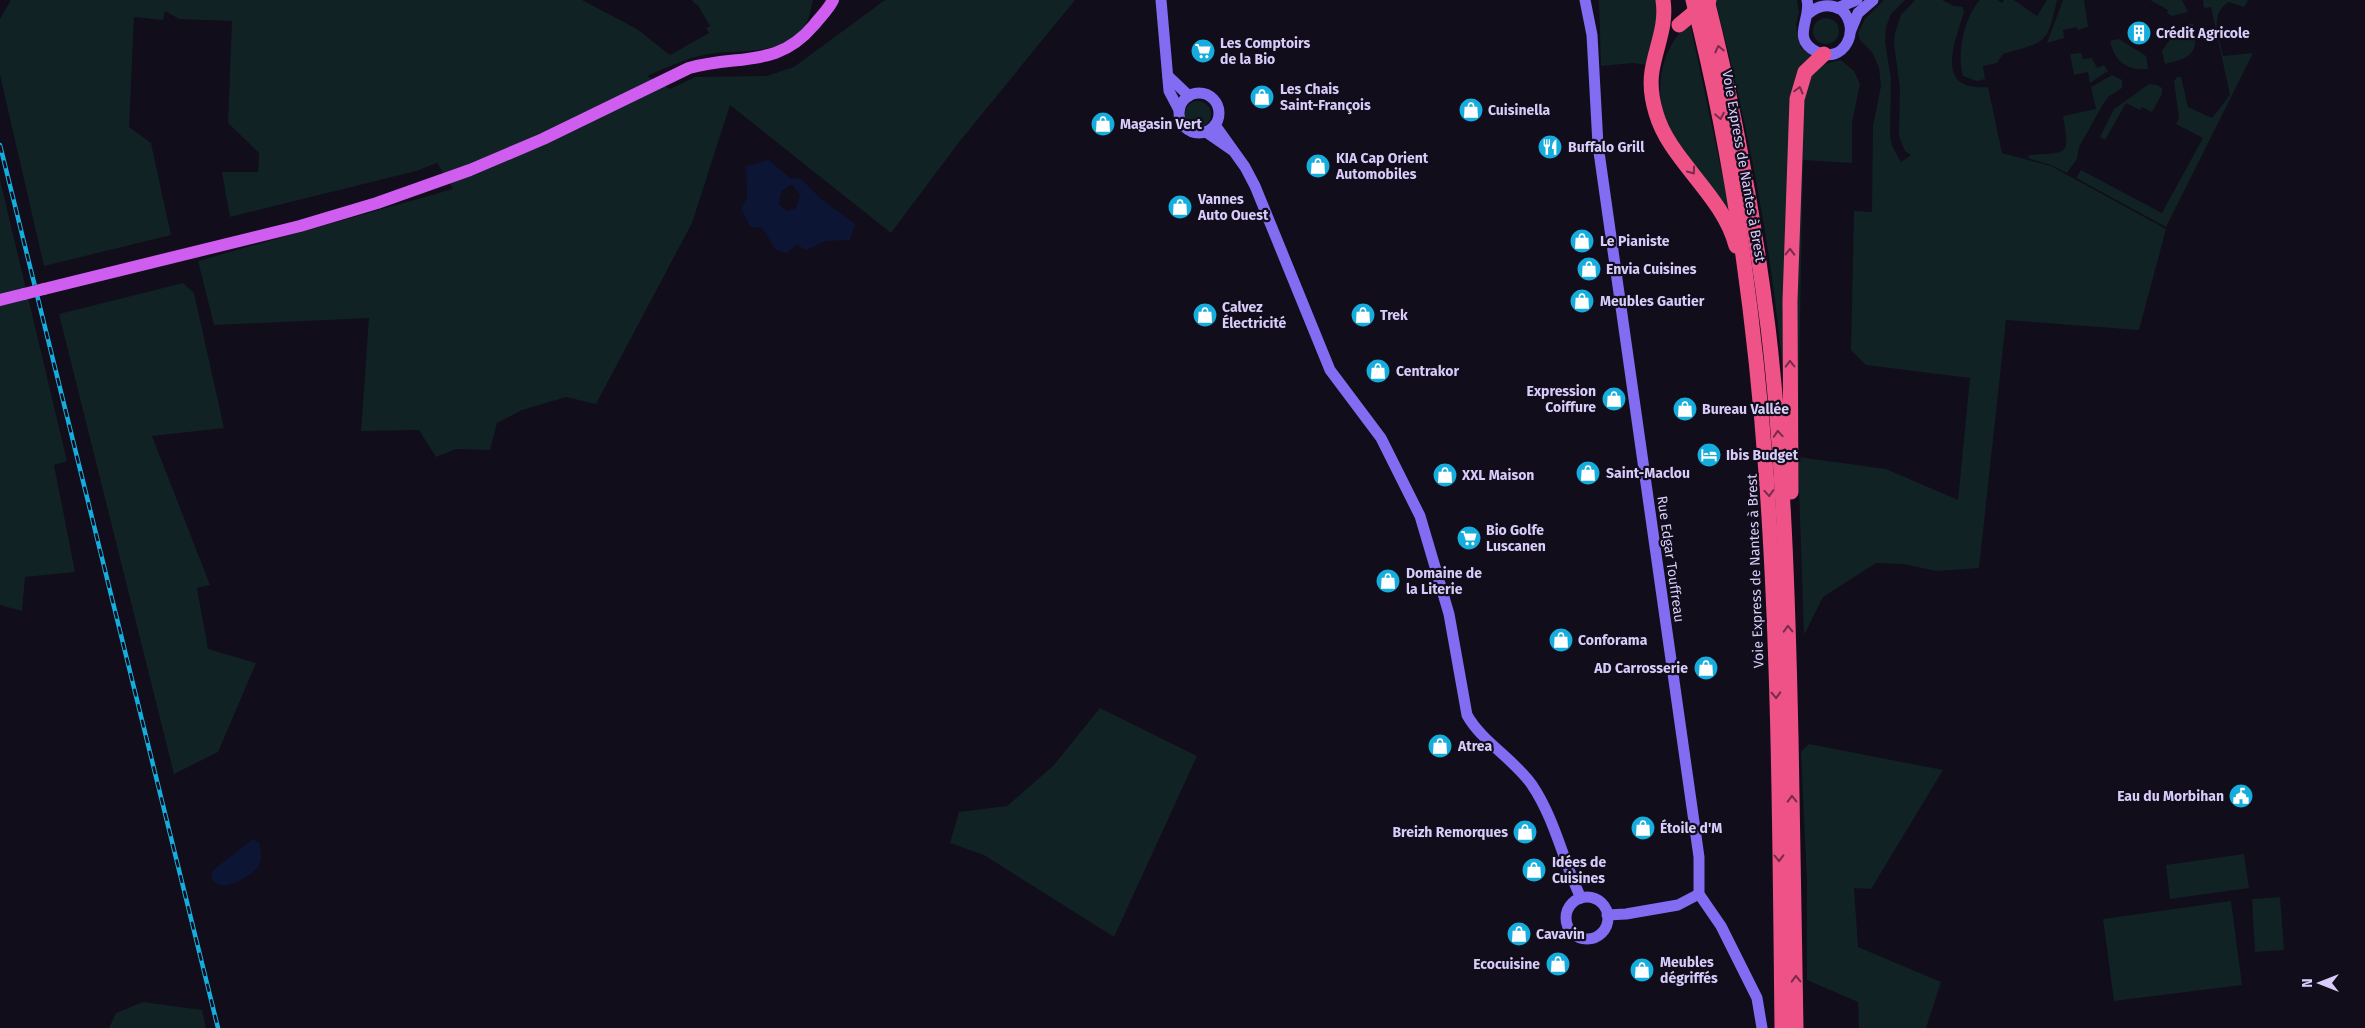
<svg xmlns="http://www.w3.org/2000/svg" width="2365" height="1028" font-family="'Fira Sans',sans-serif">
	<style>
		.green { fill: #102224 }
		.water { fill: #0c1534; fill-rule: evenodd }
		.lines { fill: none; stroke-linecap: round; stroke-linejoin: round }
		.secondary { stroke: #826cf1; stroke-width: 11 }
		.primary { stroke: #ce5df0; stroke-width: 12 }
		.highway { stroke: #ef5287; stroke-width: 15 }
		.rail-casing { stroke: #15addd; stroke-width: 4.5 }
		.rail { stroke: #110d1b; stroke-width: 2.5; stroke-dasharray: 8; stroke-linecap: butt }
		.primary-bridge { stroke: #ce5df0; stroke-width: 12 }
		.highway-bridge { stroke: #ef5287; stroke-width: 15 }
		.oneway { stroke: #752c4c }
		.labels { text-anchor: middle; stroke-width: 4.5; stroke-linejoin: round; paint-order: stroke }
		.poi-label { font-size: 14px; font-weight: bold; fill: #d8ccfa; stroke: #110d1b; text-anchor: start }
		.street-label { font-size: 14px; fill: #d8ccfa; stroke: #110d1b }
	</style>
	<rect width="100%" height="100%" fill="#110d1b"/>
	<g class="green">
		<path d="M11,0H582L637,29L670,55L709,33L706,28L710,26L697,4H695L692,0H813C811,7 810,16 807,22C789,57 740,49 709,54C687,58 667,67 647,76L670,89L695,77L767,76L794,67L885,0H1075L960,141L891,233L730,105L692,223L596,404L566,397L522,410L497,423L490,450L456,449L436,457L419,430L361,431L369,318L214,325L198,261L453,189L437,163L416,171L230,217L222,172H258L259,153L228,123L232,21L179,19L165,11L163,20L134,17L129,127L151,143L171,235L44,266L0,75V19Z"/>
		<path d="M1599,0H1659L1661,12L1647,65L1633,63L1601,66Z"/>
		<path d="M1715,0H1797L1799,12L1796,25L1801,48L1824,64L1841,60L1854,71L1860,84L1852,122V163L1803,160L1798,431L1787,430C1779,285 1752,140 1715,0Z"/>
		<path d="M1884,0H1905L1891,14L1886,27L1885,42L1891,79L1890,135L1892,146L1901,162L1911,155L1905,151L1899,136L1900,89L1894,43L1895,33L1901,15L1915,0H1942L1954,6L1963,7L1964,12C1954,45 1934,91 1988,87L2002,153L2051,166L2166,229L2139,330L2006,320L1979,568L1937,571L1903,564L1876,563L1823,597L1804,635L1798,457L1886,469L1958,500L1970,378L1866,365L1851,350L1854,211L1872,212L1873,126L1881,86L1879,68L1872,52L1860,40L1858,33L1865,19Z"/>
		<path d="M1980,0H1998L2002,3L2004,0H2014L2037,16L2047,0H2057C2047,46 2046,41 2003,54L1997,63L1983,66L1985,79L1977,81L1963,76C1956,56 1965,15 1980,0Z"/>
		<path d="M2063,0H2084L2088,27L2078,30L2077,27L2063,30L2064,38L2047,43Z"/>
		<path d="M2150,0H2182L2188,12L2172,16L2167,13L2168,10Z"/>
		<path d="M2203,0H2248L2244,7L2228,2C2209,16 2219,36 2223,56L2253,53L2166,227L2076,178L2081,170L2162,213L2203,138L2176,124L2179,118L2174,81L2177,77H2181L2188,107L2212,118L2230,95L2211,7L2204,8Z"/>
		<circle cx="1826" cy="31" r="13"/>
		<path d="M1690,23L1731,216L1670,133C1653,96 1657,50 1690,23Z"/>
		<path d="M2193,23C2200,52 2192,58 2165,64L2162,51L2176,31L2190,29L2189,24Z"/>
		<path d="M2119,39L2146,56L2148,69C2127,71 2115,62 2110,41Z"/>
		<path d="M2081,53L2083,59L2092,58L2097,68L2104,65L2108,71L2090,83L2088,72L2074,75L2070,54Z"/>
		<path d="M2112,75L2122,80V88L2108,97L2102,106L2079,147L2077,159L2067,173L2051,165L2027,158L2030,155C2069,152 2070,157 2063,116L2096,109L2091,87Z"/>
		<path d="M2149,84L2157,85L2162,88V94L2152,112L2142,107L2140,110L2126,103L2105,140L2100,137L2114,109Z"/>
		<circle cx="1198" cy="114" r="13"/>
		<path d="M0,180L67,461L54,465L75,572L25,577L22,611L0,605Z"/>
		<path d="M183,283L194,293L224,428L152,436L210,585L197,588L208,649L256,663L218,752L174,774L59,314Z"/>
		<path d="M1100,708L1197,756L1114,937L984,855L950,843L959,812L1007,806L1053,766Z"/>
		<path d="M1809,744L1943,770L1871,889L1854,888L1858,947L1941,982L1926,1028H1859L1858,1002L1807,980V882L1801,752Z"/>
		<path d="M2244,854L2249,888L2170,899L2166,865Z"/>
		<path d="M2280,897L2284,950L2255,952L2252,899Z"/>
		<path d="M2231,901L2242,985L2114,1001L2103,919Z"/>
		<path d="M143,1002L202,1010L206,1028H109L116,1013Z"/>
	</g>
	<g class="water">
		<path d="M769,160L791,179L800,178L821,199L855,224L850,240L825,241L807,250L796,245L787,253L776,250L762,228L750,227L741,208L747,198L746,166ZM792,184L800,195L796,208L787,211L779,204L781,192Z"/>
		<path d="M253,839L260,843L261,859L258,868C248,877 220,896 211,878L213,870Z"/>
	</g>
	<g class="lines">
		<g class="secondary">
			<path d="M1161,0L1169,91L1179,110"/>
			<path d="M1585,0L1592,35L1598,145L1699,857V894L1721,926L1757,998L1762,1028"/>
			<path d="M1807,0C1812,18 1790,39 1817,52C1843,65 1862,30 1842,10C1830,3 1818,5 1808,14"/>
			<path d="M1837,8L1857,0"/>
			<path d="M1851,30L1858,13L1873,0"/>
			<path d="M1168,76L1189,96"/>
			<circle cx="1199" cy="113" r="20"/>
			<path d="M1215,125L1245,167L1255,186L1330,370L1381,438L1420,516L1449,614L1467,715C1482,742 1514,759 1532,785C1555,819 1563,861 1581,898"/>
			<path d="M1206,132L1232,150"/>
			<circle cx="1587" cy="918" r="21"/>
			<path d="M1607,915L1626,914L1678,905L1699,894"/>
		</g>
		<g class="primary">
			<path d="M44,289L300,226L377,203L470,170L543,139L689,68C739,54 777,69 814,25C821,16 828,10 833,0"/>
			<path d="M0,300L24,294"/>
		</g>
		<g class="highway">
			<path d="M1663,0C1667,26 1656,46 1652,71C1650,84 1652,100 1656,113C1669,160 1723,195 1736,246"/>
			<path d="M1693,0C1780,338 1778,682 1782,1028"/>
			<path d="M1707,0C1734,107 1754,217 1768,327C1784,463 1788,600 1791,737C1793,834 1795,931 1796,1028"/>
			<path d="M1791,492L1790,301L1797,99L1805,72L1824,54"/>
		</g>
		<defs>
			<path id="rail" d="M0,145L218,1028"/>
		</defs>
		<use href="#rail" class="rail-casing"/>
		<use href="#rail" class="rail"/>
		<path class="primary-bridge" d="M24,294L44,289"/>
		<path class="highway-bridge" d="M1679,25L1709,0"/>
	</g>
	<defs><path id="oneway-chevron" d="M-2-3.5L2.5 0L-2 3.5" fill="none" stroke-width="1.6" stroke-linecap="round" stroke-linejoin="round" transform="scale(1.25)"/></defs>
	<g class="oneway">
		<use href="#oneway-chevron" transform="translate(1719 49) rotate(-103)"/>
		<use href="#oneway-chevron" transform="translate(1799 90) rotate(-75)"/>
		<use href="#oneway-chevron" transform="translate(1720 116) rotate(79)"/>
		<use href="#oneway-chevron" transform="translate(1692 171) rotate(54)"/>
		<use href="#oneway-chevron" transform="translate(1790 252) rotate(-89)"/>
		<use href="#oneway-chevron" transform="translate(1790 364) rotate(-91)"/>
		<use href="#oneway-chevron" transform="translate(1778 434) rotate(-94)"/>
		<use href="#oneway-chevron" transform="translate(1769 493) rotate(86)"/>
		<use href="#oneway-chevron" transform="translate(1788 629) rotate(-92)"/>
		<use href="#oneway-chevron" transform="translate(1776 695) rotate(88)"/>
		<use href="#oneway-chevron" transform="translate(1792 799) rotate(-91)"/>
		<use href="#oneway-chevron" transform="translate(1779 858) rotate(89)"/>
		<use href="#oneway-chevron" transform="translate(1796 979) rotate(-91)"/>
	</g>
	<defs>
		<symbol id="building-disc" viewBox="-11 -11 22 22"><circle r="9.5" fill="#15addd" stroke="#110d1b"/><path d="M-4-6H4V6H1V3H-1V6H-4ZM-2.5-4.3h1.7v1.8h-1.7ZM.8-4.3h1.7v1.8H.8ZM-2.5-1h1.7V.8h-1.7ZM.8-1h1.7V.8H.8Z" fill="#fff"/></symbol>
		<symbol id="supermarket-disc" viewBox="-11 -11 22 22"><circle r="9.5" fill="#15addd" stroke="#110d1b"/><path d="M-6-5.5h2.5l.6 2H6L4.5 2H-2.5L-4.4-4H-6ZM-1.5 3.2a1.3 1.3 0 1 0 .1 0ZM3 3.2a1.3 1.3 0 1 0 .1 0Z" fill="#fff"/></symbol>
		<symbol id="shop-disc" viewBox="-11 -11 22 22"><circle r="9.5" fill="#15addd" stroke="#110d1b"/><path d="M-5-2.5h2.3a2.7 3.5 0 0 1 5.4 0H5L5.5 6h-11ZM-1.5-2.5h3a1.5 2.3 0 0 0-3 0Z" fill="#fff"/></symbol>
		<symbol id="restaurant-disc" viewBox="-11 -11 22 22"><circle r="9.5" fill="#15addd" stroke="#110d1b"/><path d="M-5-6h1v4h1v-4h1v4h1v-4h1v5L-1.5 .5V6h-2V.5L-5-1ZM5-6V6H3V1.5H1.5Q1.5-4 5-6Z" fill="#fff"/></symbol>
		<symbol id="hotel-disc" viewBox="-11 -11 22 22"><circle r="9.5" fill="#15addd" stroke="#110d1b"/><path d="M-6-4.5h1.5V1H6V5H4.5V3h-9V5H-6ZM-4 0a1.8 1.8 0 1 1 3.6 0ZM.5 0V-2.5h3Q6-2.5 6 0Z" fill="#fff"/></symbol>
		<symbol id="civic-disc" viewBox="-11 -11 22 22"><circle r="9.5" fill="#15addd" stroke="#110d1b"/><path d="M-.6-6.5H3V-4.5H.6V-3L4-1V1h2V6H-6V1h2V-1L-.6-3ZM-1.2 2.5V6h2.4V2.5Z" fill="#fff"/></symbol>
	</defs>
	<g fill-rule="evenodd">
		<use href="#building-disc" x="2125" y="19" width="28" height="28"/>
		<use href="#supermarket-disc" x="1189" y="37" width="28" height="28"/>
		<use href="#shop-disc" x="1248" y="83" width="28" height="28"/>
		<use href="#shop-disc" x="1457" y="96" width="28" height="28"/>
		<use href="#shop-disc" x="1089" y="110" width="28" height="28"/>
		<use href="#restaurant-disc" x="1536" y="133" width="28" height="28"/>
		<use href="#shop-disc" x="1304" y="152" width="28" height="28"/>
		<use href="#shop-disc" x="1166" y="193" width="28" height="28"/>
		<use href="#shop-disc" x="1568" y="227" width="28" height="28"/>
		<use href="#shop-disc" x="1575" y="255" width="28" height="28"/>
		<use href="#shop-disc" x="1568" y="287" width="28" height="28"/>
		<use href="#shop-disc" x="1191" y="301" width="28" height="28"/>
		<use href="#shop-disc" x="1349" y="301" width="28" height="28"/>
		<use href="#shop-disc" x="1364" y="357" width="28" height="28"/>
		<use href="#shop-disc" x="1600" y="385" width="28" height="28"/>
		<use href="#shop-disc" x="1671" y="395" width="28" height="28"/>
		<use href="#hotel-disc" x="1695" y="441" width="28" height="28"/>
		<use href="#shop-disc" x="1574" y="459" width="28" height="28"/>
		<use href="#shop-disc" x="1431" y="461" width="28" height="28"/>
		<use href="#supermarket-disc" x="1455" y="524" width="28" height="28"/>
		<use href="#shop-disc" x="1374" y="567" width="28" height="28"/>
		<use href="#shop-disc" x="1547" y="626" width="28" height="28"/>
		<use href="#shop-disc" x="1692" y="654" width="28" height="28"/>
		<use href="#shop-disc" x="1426" y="732" width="28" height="28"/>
		<use href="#civic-disc" x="2227" y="782" width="28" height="28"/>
		<use href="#shop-disc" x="1629" y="814" width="28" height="28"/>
		<use href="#shop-disc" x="1511" y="818" width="28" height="28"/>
		<use href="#shop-disc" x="1520" y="856" width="28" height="28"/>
		<use href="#shop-disc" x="1505" y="920" width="28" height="28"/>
		<use href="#shop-disc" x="1544" y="950" width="28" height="28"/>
		<use href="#shop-disc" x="1628" y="956" width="28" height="28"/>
	</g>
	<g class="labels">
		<g class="poi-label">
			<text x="2156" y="38">Crédit Agricole</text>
			<text x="1220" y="48">Les Comptoirs<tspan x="1220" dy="16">de la Bio</tspan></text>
			<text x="1280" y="94">Les Chais<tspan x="1280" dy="16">Saint-François</tspan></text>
			<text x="1488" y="115">Cuisinella</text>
			<text x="1120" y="129">Magasin Vert</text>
			<text x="1568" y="152">Buffalo Grill</text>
			<text x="1336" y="163">KIA Cap Orient<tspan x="1336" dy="16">Automobiles</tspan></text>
			<text x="1198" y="204">Vannes<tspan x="1198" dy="16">Auto Ouest</tspan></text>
			<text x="1600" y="246">Le Pianiste</text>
			<text x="1606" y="274">Envia Cuisines</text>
			<text x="1600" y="306">Meubles Gautier</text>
			<text x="1222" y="312">Calvez<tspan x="1222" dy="16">Électricité</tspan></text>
			<text x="1380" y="320">Trek</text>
			<text x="1396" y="376">Centrakor</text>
			<text x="1596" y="396" text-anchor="end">Expression<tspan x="1596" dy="16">Coiffure</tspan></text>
			<text x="1702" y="414">Bureau Vallée</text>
			<text x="1726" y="460">Ibis Budget</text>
			<text x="1606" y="478">Saint-Maclou</text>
			<text x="1462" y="480">XXL Maison</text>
			<text x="1486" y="535">Bio Golfe<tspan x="1486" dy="16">Luscanen</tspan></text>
			<text x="1406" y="578">Domaine de<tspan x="1406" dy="16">la Literie</tspan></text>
			<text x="1578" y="645">Conforama</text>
			<text x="1688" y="673" text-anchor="end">AD Carrosserie</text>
			<text x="1458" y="751">Atrea</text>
			<text x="2224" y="801" text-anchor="end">Eau du Morbihan</text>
			<text x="1660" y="833">Étoile d'M</text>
			<text x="1508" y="837" text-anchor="end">Breizh Remorques</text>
			<text x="1552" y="867">Idées de<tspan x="1552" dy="16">Cuisines</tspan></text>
			<text x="1536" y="939">Cavavin</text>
			<text x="1660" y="967">Meubles<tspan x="1660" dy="16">dégriffés</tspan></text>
			<text x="1540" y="969" text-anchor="end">Ecocuisine</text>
		</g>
		<g class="street-label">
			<text transform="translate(1744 166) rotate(80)" y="5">Voie Express de Nantes à Brest</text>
			<text transform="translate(1671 559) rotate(82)" y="5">Rue Edgar Touffreau</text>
			<text transform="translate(1755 571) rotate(-92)" y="5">Voie Express de Nantes à Brest</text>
		</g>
	</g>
	<g transform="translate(2320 983) rotate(270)" stroke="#110d1b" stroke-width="4" paint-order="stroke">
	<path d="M0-4L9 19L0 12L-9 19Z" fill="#d8ccfa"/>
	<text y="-8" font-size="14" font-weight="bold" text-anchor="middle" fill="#d8ccfa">N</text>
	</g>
</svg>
